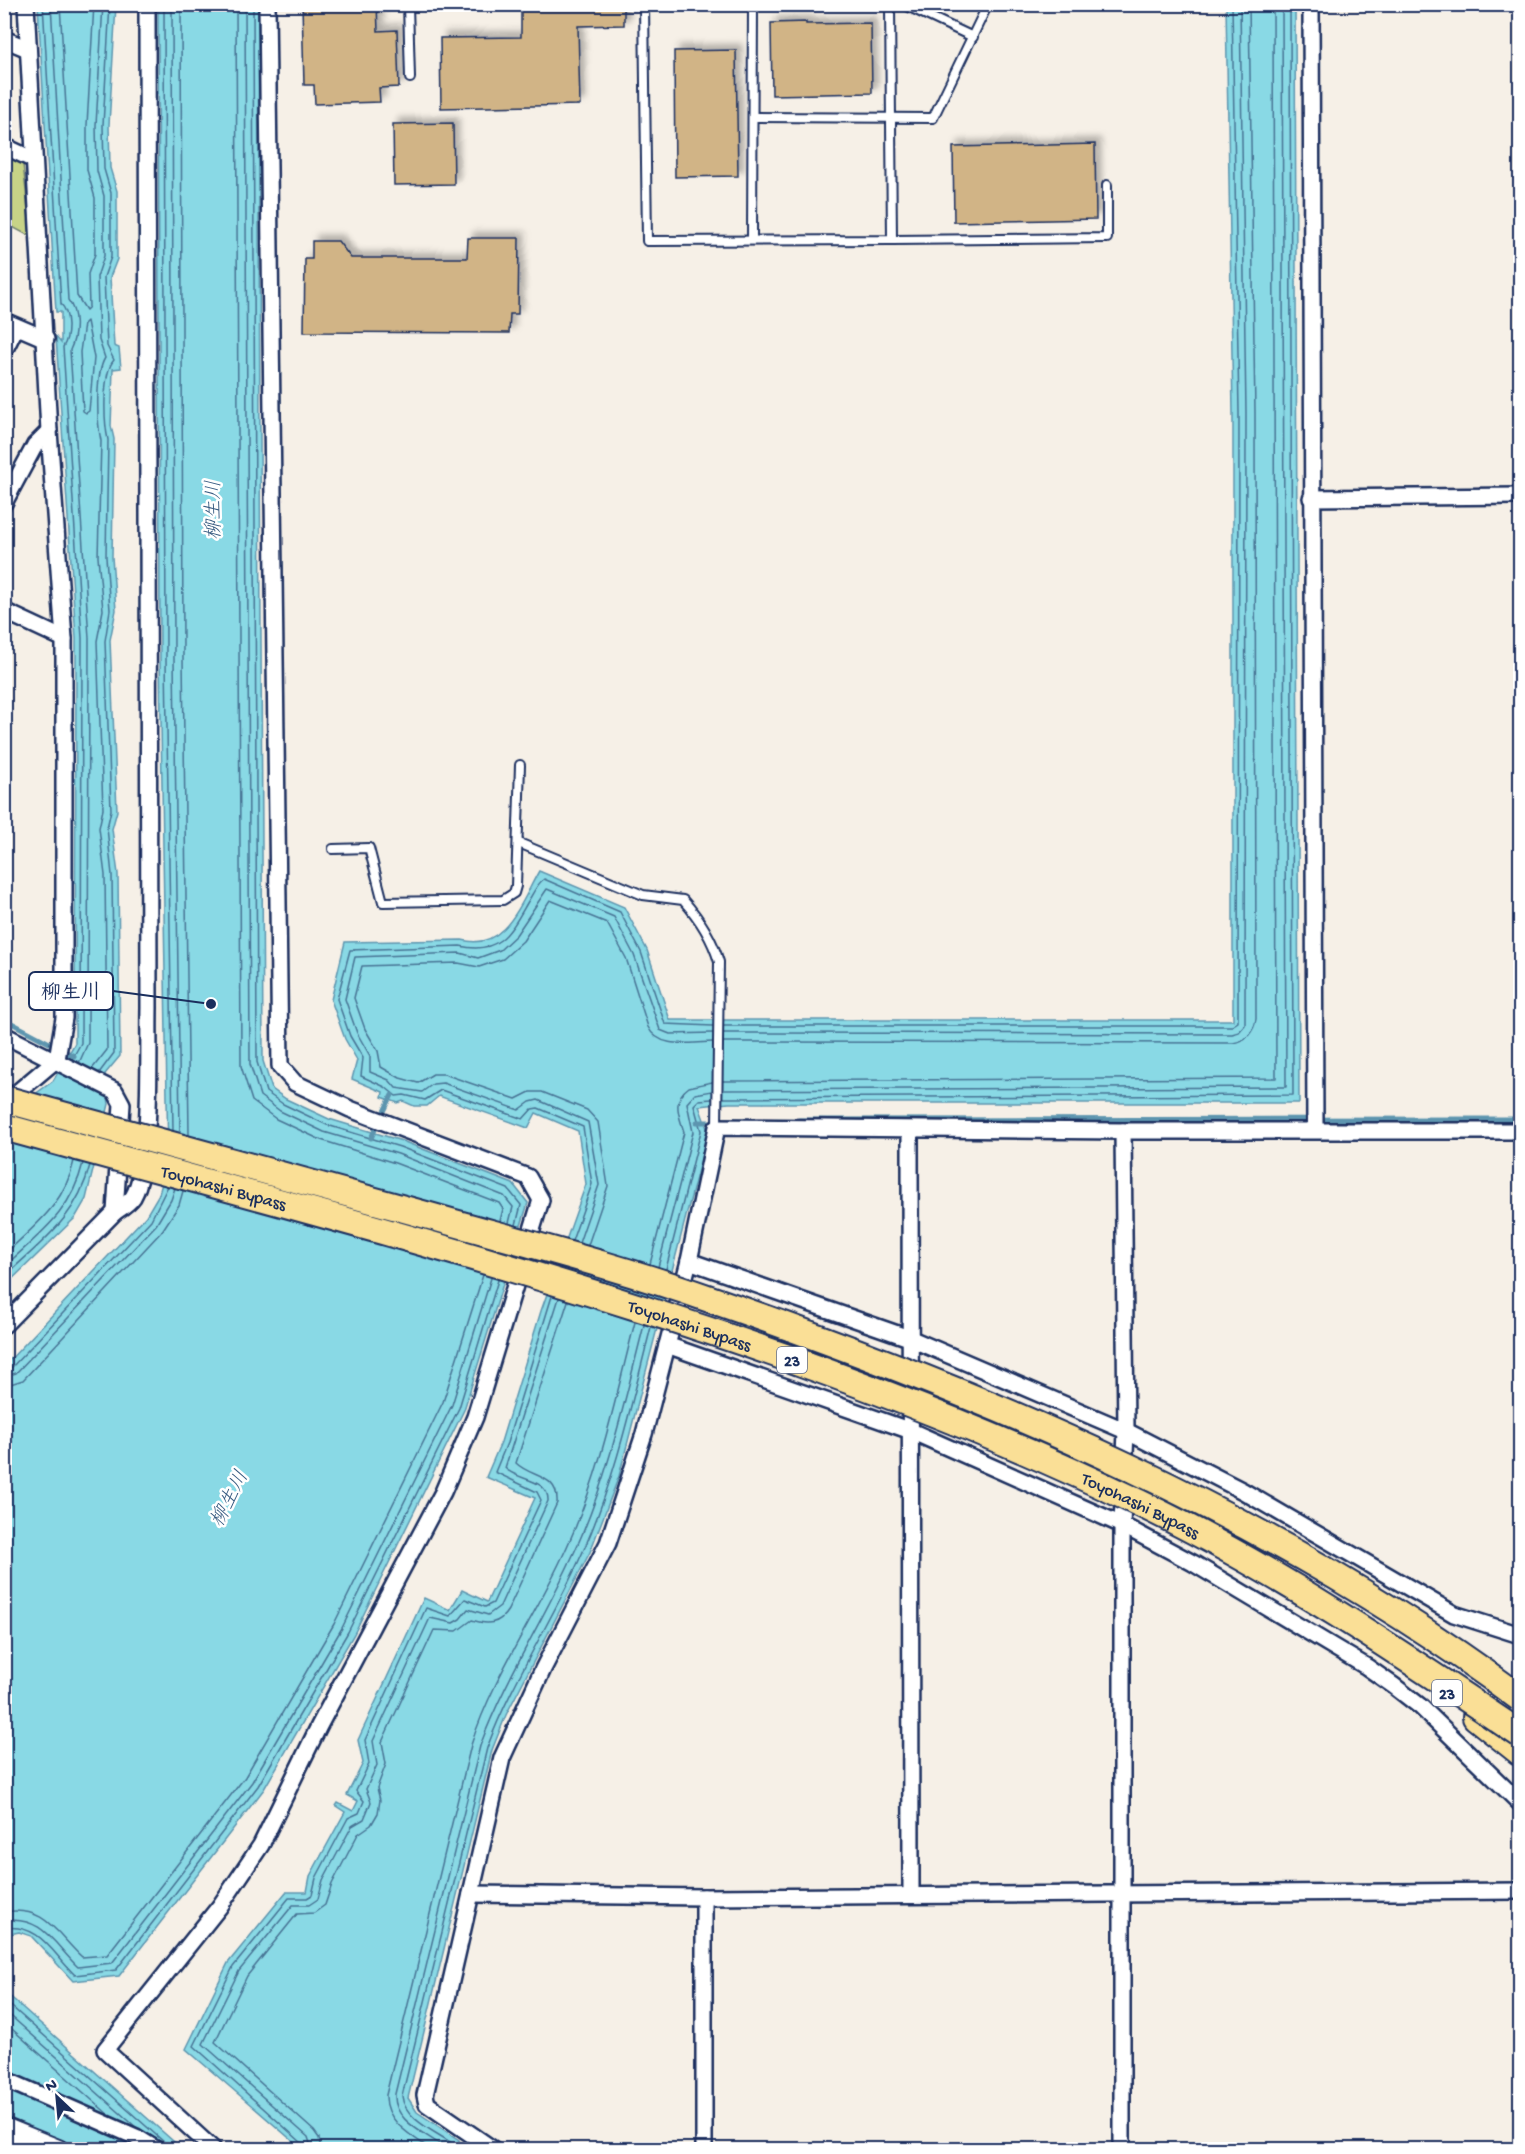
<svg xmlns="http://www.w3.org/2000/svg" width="1525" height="2154" font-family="'Gochi Hand','Klee One',sans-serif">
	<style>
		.green { fill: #c7d387; stroke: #718172; stroke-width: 1.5 }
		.water { fill: #89d9e5; stroke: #5d95af; stroke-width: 1.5 }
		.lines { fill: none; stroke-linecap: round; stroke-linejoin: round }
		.shore { stroke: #477394; stroke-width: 1.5 }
		.stream { stroke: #5d95af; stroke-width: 5 }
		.building { fill: #d1b486; stroke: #1b2f5e; stroke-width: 1.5; filter: url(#shadow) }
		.service-casing { stroke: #1b2f5e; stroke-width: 12 }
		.minor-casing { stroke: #1b2f5e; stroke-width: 20 }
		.tertiary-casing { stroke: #1b2f5e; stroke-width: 24 }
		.trunk-casing { stroke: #1b2f5e; stroke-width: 30 }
		.service { stroke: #fff; stroke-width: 8 }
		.minor { stroke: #fff; stroke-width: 15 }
		.tertiary { stroke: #fff; stroke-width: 20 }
		.trunk { stroke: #fadf96; stroke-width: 26 }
		.trunk-bridge-casing { stroke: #1b2f5e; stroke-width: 30; stroke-linecap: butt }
		.trunk-bridge { stroke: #fadf96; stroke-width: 26 }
		.labels { text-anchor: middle; stroke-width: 5; stroke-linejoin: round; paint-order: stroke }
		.shield { fill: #fff; stroke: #5f6d8e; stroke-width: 1.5 }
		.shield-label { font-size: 16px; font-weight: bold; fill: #1b2f5e }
		.street-label { font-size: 18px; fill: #1b2f5e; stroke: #fff }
		.water-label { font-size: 20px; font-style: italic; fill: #365a80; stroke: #fff }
		.leader { fill: none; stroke: #1b2f5e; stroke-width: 2 }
		.callout-dot { fill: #1b2f5e; stroke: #fff; stroke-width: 2 }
		.callout { fill: #fff; stroke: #1b2f5e; stroke-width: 2 }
		.callout-label { font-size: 20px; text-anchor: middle; font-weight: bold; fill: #1b2f5e }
	</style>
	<defs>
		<filter id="shadow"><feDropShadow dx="5.5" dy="-5.5" stdDeviation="3" flood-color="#0004"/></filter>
	</defs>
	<rect width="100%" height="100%" fill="#f6f0e7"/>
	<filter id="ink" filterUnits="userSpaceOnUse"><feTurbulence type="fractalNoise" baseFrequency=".0167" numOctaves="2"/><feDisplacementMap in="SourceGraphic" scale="12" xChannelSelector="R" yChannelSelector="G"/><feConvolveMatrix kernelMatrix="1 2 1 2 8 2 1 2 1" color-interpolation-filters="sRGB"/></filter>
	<g filter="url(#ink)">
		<path class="green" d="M11,158L23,164L31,237L5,223V171Z"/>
		<g class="water">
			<path d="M38,5H116L109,125L110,168L117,191V259L110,277L114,346L119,348L121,368L113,369L111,426L114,439L112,557L116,610L110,640L117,811L112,829L118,874L120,1056L105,1074L109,1104L86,1199L75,1218L5,1286V1116L53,1081L75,1043L76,638L56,337L61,343V312H56Z"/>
			<path d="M158,5H258L263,1061L272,1089L286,1099L329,1119L402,1141L513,1184L528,1203L464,1410L354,1634L264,1789L119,1976L73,1981L31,1936L19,1932L5,1935L4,1366L146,1216L159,1194L168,1162L160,659Z"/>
			<path d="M1226,5H1295L1299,1103H729L699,1106L708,1131L619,1476L590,1552L506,1715L492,1750L408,2098L417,2112L459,2140L461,2149H302L186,2049L228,1963L286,1892H307L310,1876L345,1812L336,1806L338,1803L353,1811L358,1801L347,1795L363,1763L358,1740L424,1598L450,1610L462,1590L487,1602L535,1498L486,1477L501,1442L541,1311L586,1184L578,1131L536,1113L528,1128L439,1096L427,1106H414L403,1101L398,1103L382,1097L383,1092L352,1079L357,1060L345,1039L331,1000L345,942L462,940C505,952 521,902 539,871L624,907L647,950L670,1020H1233V413Z"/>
			<path d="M5,1992L182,2149H5Z"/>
		</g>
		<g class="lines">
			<g class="shore">
				<path d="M43,4L61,304C70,313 70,336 63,347L82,638L81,1043L72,1059"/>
				<path d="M51,4L68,300C78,312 77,336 70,350L89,638L88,1043L79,1063"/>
				<path d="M60,4L77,296L86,310L89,307L88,274L95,254V198L87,170V125L94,4"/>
				<path d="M164,4L166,659L173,1131"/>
				<path d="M172,4L174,658L180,1133"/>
				<path d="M181,4L183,658L189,1135"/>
				<path d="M236,4L241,1066L252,1101L276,1119L321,1140L395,1163L499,1203L503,1209L500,1221"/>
				<path d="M245,4L250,1064L260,1096L280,1111L324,1132L398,1154L504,1196L513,1207L509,1223"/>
				<path d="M253,4L257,1062L266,1092L283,1104L327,1125L400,1147L508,1189L521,1205L516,1225"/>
				<path d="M87,321L94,358L89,411L86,413L83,411L80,352L84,324Z"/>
				<path d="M723,1026H1232L1238,1022L1239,413L1232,4"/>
				<path d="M723,1033L1232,1034L1239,1032L1245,1025L1246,413L1240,4"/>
				<path d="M723,1042L1233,1043C1246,1041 1254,1032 1256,1019L1255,413L1249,4"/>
				<path d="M92,1069L107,1050L105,875L99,828L103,809L97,641L103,610L98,557L101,441C97,422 95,374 105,358L99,340L97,277L104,256V196L97,171L96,125L103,4"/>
				<path d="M99,1073L114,1053L112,875L107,828L111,810L105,641L110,610L106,557L108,440C104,422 102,373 114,360L107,346L104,277L111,257V193L104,169L103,125L110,4"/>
				<path d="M723,1081L1276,1078L1273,4"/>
				<path d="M723,1090L1286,1087L1282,4"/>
				<path d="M723,1098L1293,1095L1290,4"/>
				<path d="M572,1241L592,1184L583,1127L538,1108L532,1109L523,1119L441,1090L425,1100L404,1095L396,1096L385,1087L361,1076L363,1058L350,1036L337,999L350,950L460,946C502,956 512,928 530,898C534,891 538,883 544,879L620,912L641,952L665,1024L713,1026"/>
				<path d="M579,1243L599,1185L588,1122L538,1100L530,1102L519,1110L443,1083L433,1084L422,1092L396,1088L389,1080L370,1072V1056L357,1033L345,999L355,957L460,953L478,958L500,950L516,935L547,889L614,917L634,955L660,1030L670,1034L713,1033"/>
				<path d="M588,1245L608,1186L598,1122L587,1110L542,1092H530L516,1099L444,1074H433L418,1083L400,1078L381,1067L378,1051L365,1029L354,998L362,966L458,963L479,967L503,959L523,941L550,900L607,923L626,958L648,1027C659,1050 691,1042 713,1042"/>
				<path d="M4,1255C36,1224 64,1205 74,1161"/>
				<path d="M650,1264L684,1132C679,1115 671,1100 689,1087L712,1082"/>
				<path d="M4,1267C40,1233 71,1213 83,1163"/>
				<path d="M658,1267L693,1132L687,1103L695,1094L712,1091"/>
				<path d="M666,1269L701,1131L694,1105L699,1100L712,1099"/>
				<path d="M4,1277C42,1241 77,1218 90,1165"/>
				<path d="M4,1370L11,1368L151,1220L168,1186"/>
				<path d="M4,1377L16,1373L156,1225L171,1200L175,1188"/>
				<path d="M4,1386L23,1380L162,1231L179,1205L183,1191"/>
				<path d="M4,1912C45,1905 56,1933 82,1957L107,1955L245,1777L334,1624L443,1402L483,1275"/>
				<path d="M4,1921C42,1915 54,1944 78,1967L112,1963L252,1782L342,1628L452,1405L491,1278"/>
				<path d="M4,1928C40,1923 52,1953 75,1975L116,1970L258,1786L348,1632L459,1408L498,1280"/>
				<path d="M4,2000L173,2150"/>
				<path d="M4,2010L137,2128"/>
				<path d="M4,2022L110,2116"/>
				<path d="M305,2150L302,2143L194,2046L233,1967L289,1898H307L312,1895L316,1878L348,1818L359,1813L364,1801L356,1791L369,1764L365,1740L426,1608L450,1616L465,1599L485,1607L493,1603L541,1500L537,1492L495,1472L507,1443L552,1296"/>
				<path d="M312,2150L308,2137L203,2044L239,1971L293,1905H309L318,1899L323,1880L352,1826L364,1819L371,1802L366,1789L377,1765L373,1741L430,1618L453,1623L460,1619L468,1609L488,1615L500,1606L548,1501C549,1478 517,1481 505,1468L559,1298"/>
				<path d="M321,2150L319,2138L314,2131L215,2042L247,1976L297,1914L314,1913L325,1905L332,1884L358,1834L371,1825L378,1813L380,1800L377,1788L386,1764L382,1742L434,1630L457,1631L472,1620C487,1625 499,1625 508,1610L557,1503C559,1474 531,1478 516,1463L568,1301"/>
				<path d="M432,2150C412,2136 385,2122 386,2095L471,1745C494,1673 540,1610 570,1540C601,1470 616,1396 635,1322"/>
				<path d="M447,2150C429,2134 393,2123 395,2094L480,1746C506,1676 548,1613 578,1544C609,1474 625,1399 644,1325"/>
				<path d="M455,2150L453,2144C436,2132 404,2119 402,2096L487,1748C513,1678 556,1615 585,1547C616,1476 632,1401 651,1327"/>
			</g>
			<g class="stream">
				<path d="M4,1019L74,1056"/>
				<path d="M799,1120L1520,1119"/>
				<path d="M697,1122H718"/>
				<path d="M371,1138L392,1095"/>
			</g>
		</g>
		<g class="building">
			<path d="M302,4H377L378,31L397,30L399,87L379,88L380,102L315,104L314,85H304Z"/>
			<path d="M521,4H624V25L578,26L580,105L441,108L440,38L521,37Z"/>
			<path d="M806,22V24L871,23L872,93L772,95L771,23Z"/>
			<path d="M736,50L738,176L675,177L674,51Z"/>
			<path d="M453,123L454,184L394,185L393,124Z"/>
			<path d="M1095,144L1096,219L954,222L953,147Z"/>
			<path d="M468,238H519L518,314H510L509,333L304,332L305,259H312V241H338L351,258H467Z"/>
		</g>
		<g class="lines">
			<defs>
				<g id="service">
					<path d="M408,4L410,78"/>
					<path d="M644,4L647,241L892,240L890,4"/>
					<path d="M903,4L973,37"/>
					<path d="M754,117L933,118L988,4"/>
					<path d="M752,240L753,4"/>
					<path d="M892,240L1107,238V185"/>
					<path d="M519,843L643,895L683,900C700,919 712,938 719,962L717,1127"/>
					<path d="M333,849L369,848L383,902L503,900L514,893L516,886L520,765"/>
				</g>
				<g id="minor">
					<path d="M1311,4L1315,1130"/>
					<path d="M4,39L28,49"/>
					<path d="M4,146L34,160"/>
					<path d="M4,321L46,339"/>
					<path d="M4,351L16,327"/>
					<path d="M1311,498L1520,496"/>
					<path d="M4,503L35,445L49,431"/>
					<path d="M4,611L64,639"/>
					<path d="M4,1035L115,1091L122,1104L115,1212"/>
					<path d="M7,1101L57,1059L64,1018V639L49,431L26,4"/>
					<path d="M910,1130L911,1895"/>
					<path d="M689,1261L909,1338L1126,1431L1243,1491L1454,1614L1520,1635"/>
					<path d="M4,1325L115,1212C121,1208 129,1203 133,1197C153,1162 148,1052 149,1008L147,4"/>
					<path d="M667,1345L911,1431L1122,1525L1193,1563L1367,1667L1394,1686L1421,1707L1520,1803"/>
					<path d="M471,1894L704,1897L1520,1891"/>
					<path d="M4,2079L136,2137L157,2150"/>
					<path d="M214,2150L105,2050L220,1906L261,1845L319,1726L443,1492L475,1417L541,1200L528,1177L350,1109L295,1083L280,1066L267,4"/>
					<path d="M494,2150L427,2104L425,2095L502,1758L543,1669L608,1543L644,1434L689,1261L717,1127L1123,1131H1520"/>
					<path d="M704,2150V1897"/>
					<path d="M1122,2150V1525L1126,1431L1123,1131"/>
				</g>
				<path id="tertiary" d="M4,2128L58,2150"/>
				<path id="trunk" d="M1476,1717L1520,1752"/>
			</defs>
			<use href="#service" class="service-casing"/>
			<use href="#minor" class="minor-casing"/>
			<use href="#tertiary" class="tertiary-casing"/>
			<use href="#trunk" class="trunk-casing"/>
			<use href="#service" class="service"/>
			<use href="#minor" class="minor"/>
			<use href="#tertiary" class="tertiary"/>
			<use href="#trunk" class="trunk"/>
			<defs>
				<g id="trunk-bridge">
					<path d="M4,1099C145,1138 285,1176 426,1215C521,1242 617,1266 710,1299C994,1397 1278,1518 1520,1698"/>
					<path id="s1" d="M4,1127C389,1233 779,1329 1139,1503C1274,1568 1397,1651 1520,1734"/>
				</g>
			</defs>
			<use href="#trunk-bridge" class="trunk-bridge-casing"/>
			<use href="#trunk-bridge" class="trunk-bridge"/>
		</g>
	</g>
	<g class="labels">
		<g class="shield">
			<rect x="777" y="1347" width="30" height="26" rx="4.5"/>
			<rect x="1432" y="1680" width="30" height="26" rx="4.5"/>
		</g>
		<g class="shield-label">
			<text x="792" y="1366">23</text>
			<text x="1447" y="1699">23</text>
		</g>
		<g class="street-label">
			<text dy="6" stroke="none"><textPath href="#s1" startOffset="228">Toyohashi Bypass</textPath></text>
			<text dy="6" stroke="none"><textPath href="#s1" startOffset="714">Toyohashi Bypass</textPath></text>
			<text dy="6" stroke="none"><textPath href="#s1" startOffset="1200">Toyohashi Bypass</textPath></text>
		</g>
		<g class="water-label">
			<text transform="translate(212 510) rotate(-90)" y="7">柳生川</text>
			<text transform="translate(228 1498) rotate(-63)" y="7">柳生川</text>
		</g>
	</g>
	<path class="leader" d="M211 1004L113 991"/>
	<circle class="callout-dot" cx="211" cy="1004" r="6"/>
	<rect class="callout" x="29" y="972" width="84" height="38" rx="6"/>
	<g class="callout-label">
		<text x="71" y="998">柳生川</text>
	</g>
	<rect width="1525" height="2154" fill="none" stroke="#fff" stroke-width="24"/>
	<rect x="12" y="12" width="1501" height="2130" fill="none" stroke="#1b2f5e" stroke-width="2" filter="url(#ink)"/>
	<g transform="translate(57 2097) rotate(334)" stroke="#ffffff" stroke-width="4.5" paint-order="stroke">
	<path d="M0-4.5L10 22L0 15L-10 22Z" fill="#1b2f5e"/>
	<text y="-9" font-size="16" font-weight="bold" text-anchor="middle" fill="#1b2f5e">N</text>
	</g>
</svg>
